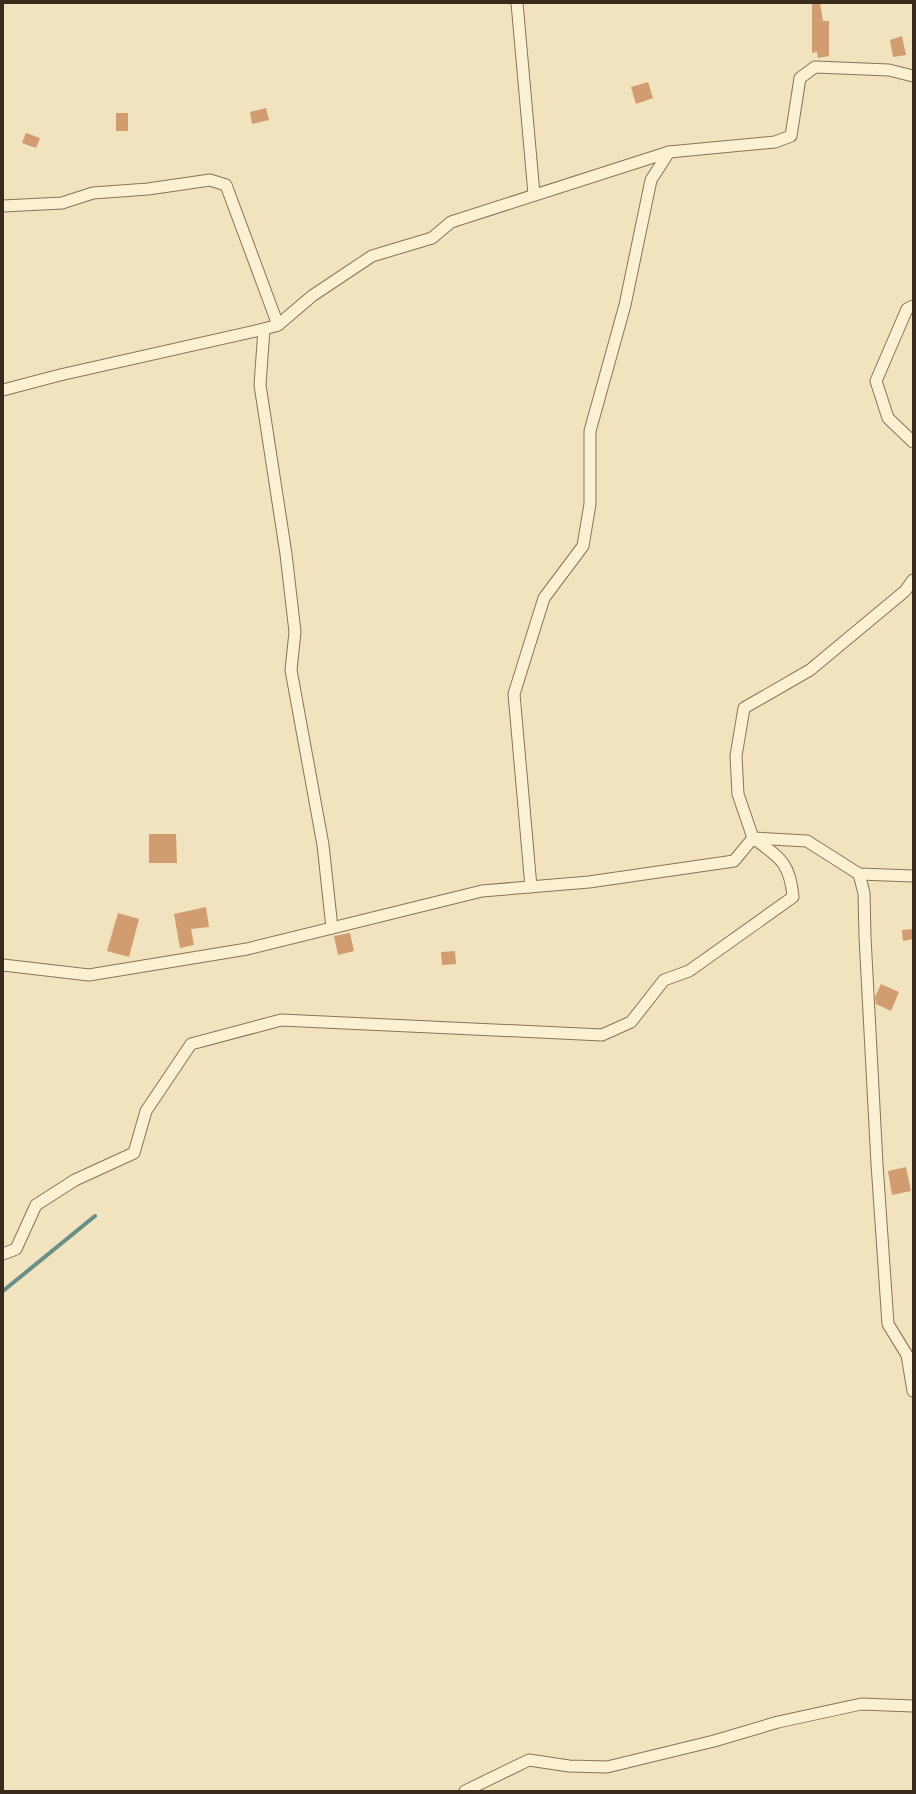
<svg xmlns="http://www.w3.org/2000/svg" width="916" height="1794" font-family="'Libre Baskerville',serif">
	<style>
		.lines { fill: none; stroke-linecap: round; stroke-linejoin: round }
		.stream { stroke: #689087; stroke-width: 4 }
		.building { fill: #d29c71 }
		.street-casing { stroke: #8a7356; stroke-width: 13 }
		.street { stroke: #fbf0d2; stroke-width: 11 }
	</style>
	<rect width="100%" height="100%" fill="#f1e3be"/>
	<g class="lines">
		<path class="stream" d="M3,1291L95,1216"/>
	</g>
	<g class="building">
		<path d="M812,3H820L823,21H829V56L818,58L817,52L812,53Z"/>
		<path d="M902,36L906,55L893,57L890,40Z"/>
		<path d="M648,82L653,98L636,104L631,87Z"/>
		<path d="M266,108L269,120L252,124L250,112Z"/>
		<rect x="116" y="113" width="12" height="18"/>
		<path d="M26,133L40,138L36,148L22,143Z"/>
		<path d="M149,834H176L177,863H149Z"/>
		<path d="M206,907L209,927L191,929L194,945L180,948L174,914Z"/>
		<path d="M118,913L139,919L129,957L107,951Z"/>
		<path d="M913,929V939L903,941L902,930Z"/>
		<path d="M350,933L354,951L338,955L334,936Z"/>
		<path d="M455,951L456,964L442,965L441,952Z"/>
		<path d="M881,984L899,992L891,1011L876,1004L875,997Z"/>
		<path d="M906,1167L911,1191L892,1195L888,1171Z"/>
	</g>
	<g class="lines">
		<defs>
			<g id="street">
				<path d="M517,3L534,194"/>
				<path d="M3,206L62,203L93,193L148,189L210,180L226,185L278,325"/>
				<path d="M913,306L907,309L876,381L888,418L913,442"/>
				<path d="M3,390L60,375L264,329"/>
				<path d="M913,580L905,591L810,670L744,708L736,756L738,794L753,838L807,841L859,874L913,876"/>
				<path d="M859,874L864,893L865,937L877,1164L888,1324L907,1355L913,1391"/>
				<path d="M531,887L514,694L544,598L583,546L590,504V431L625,305L651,180L669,152"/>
				<path d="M332,928L323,845L291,670L295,632L286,554L260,385L264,329L278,325L312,296L372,256L432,238L451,222L669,152L775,142L791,136L800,78L815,67L889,70L913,76"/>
				<path d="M3,965L89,975L247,949L482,891L589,882L734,861L753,838C779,857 790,862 793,897L689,971L664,980L631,1022L602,1035L281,1020L191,1044L146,1111L134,1153L75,1180L36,1205L16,1249L3,1254"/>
				<path d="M465,1791L529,1760L569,1766L607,1767L714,1741L778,1722L861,1704L913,1706"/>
			</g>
		</defs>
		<use href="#street" class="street-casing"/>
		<use href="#street" class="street"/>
	</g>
	<rect width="916" height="1794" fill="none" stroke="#392a1b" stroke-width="8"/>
</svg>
